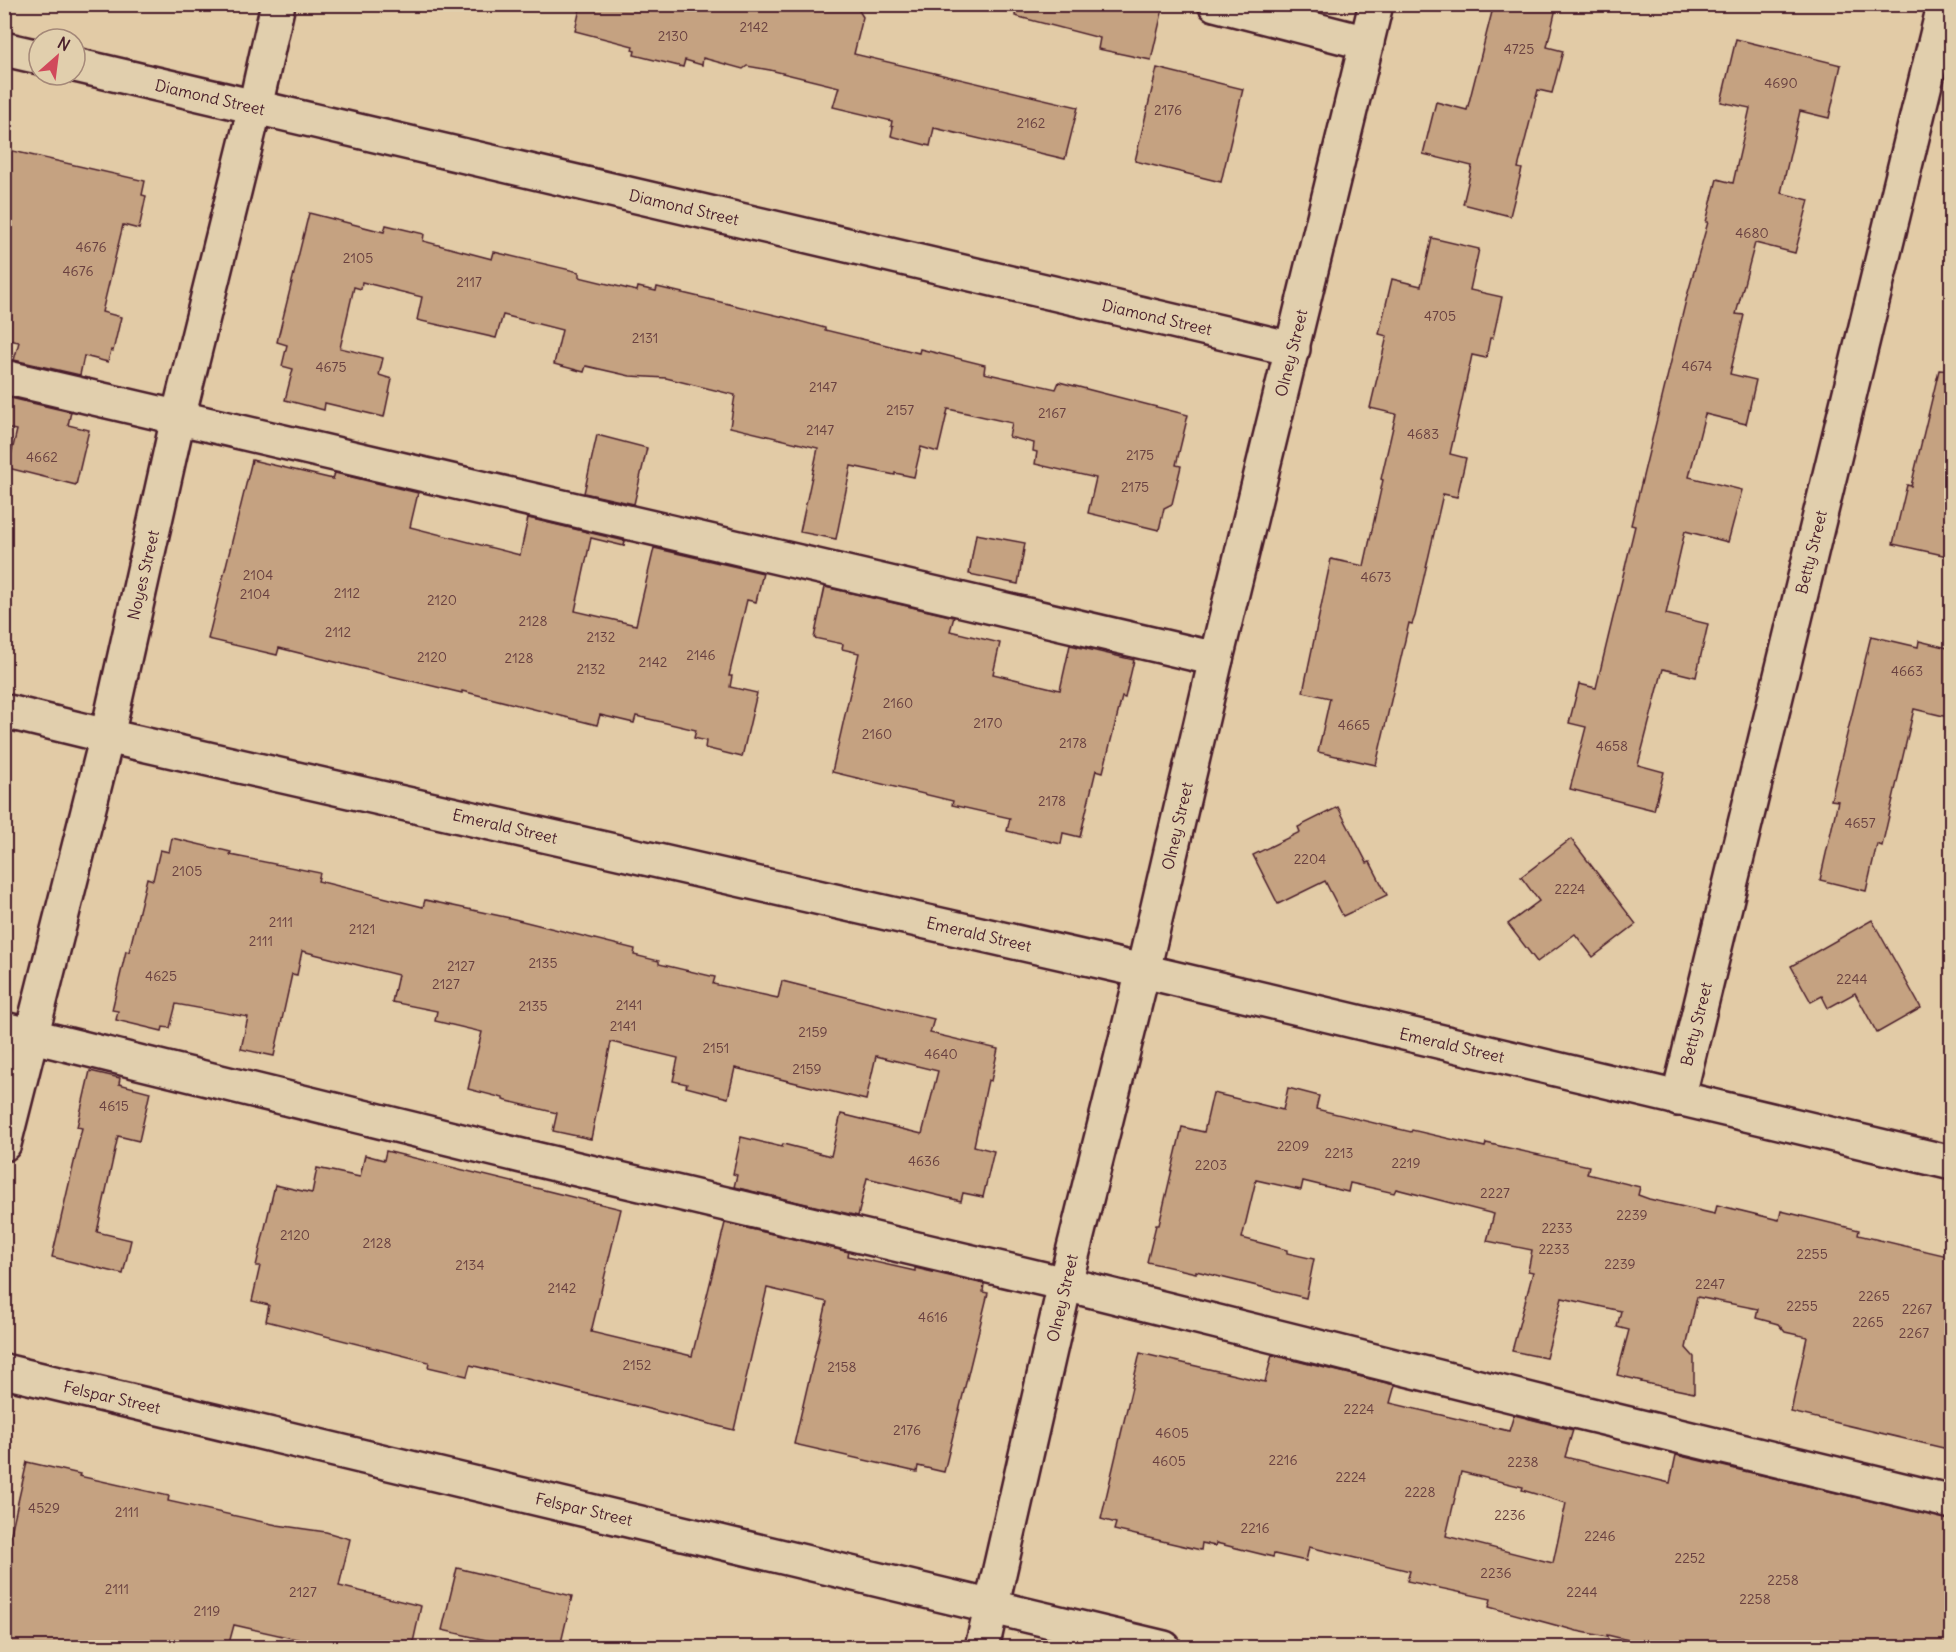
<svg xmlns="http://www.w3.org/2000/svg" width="1956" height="1652" font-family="Delius,sans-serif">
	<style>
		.building { fill: #c5a281; stroke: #4a1f2b; stroke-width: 1.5; fill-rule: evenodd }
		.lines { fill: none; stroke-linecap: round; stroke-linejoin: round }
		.minor-casing { stroke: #4a1f2b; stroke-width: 38 }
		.minor { stroke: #e1cfad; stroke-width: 33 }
		.labels { text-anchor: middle; stroke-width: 5; stroke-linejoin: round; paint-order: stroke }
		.number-label { font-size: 14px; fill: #694040 }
		.street-label { font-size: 16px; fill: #4a1f2b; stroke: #e1cfad }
	</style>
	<rect width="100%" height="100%" fill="#e2cba6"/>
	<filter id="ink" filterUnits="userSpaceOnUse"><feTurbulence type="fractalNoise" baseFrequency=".0167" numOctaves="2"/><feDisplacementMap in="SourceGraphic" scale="12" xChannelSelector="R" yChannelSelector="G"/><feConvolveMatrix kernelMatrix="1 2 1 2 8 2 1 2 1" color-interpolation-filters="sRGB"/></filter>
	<g filter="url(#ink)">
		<g class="building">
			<path d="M581,4H855L863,17L854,54L1078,107L1065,159L934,128L930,146L891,136L893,127L891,126L892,121L833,107L839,87L770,70L747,66L743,69L703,58L702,65L685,60L683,67L634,55L635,51L632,50L633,46L575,31Z"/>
			<path d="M1016,4H1164L1151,60L1098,49L1100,38L1015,16Z"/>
			<path d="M1494,4H1557L1547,47L1563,51L1552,93L1538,90L1518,168L1522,169L1510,216L1463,204L1472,166L1423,154L1436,102L1467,110Z"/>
			<path d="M1736,39L1841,65L1829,118L1800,111L1781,193L1809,200L1795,253L1755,243L1736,314L1744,315L1730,374L1756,380L1746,424L1705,414L1689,477L1742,490L1728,542L1685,531L1666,614L1708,624L1696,677L1663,669L1638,765L1664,772L1654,810L1570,789L1586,727L1569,723L1579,684L1596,688L1635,526L1631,525L1687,296L1708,222H1706L1717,179L1733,183L1750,108L1721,102Z"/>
			<path d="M1157,68L1243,89L1221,182L1135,161Z"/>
			<path d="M4,149L145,181L142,195L146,196L139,229L123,225L102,312L121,317L113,351L111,350L108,362L84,356L80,375L14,360L19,342L4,339Z"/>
			<path d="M309,213L384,232L386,225L424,234L423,241L492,259L494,252L579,272V277L637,291L638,287L656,291L657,287L784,317L825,328V330L919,353L920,349L985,365L984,373L1056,389L1059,382L1188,415L1176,465L1181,466L1172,504L1164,508L1159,530L1088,513L1096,478L1035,464L1037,452L1033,451L1034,443L1009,437L1012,423L948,409L938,452L921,447L914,477L895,473V475L851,466L836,539L800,532L818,448L730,427L735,395L666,378L630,376L586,366L584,372L554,364L562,330L503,315L496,338L417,320L422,297L362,282L361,289L354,287L340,348L383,358L379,375L392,379L384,417L325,403L324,410L285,400L293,369L282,366L287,345L277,342Z"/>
			<path d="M1432,238L1479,249L1470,290L1502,297L1493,338H1490L1486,358L1472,355L1450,454L1466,458L1457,497L1443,494L1415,616L1412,624L1409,623L1376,765L1318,752L1330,698L1303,692L1331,559L1364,566L1383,480L1381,479L1396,414L1370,408L1387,336L1379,334L1392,279L1421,286Z"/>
			<path d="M1939,370L1952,371V557L1893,544L1907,485L1911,486Z"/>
			<path d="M6,397L71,412L68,425L89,430L76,485L8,468L17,430L4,428Z"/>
			<path d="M597,435L647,448L634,504L584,493Z"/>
			<path d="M252,460L333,479L335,473L418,493L410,527L520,555L528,518L625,541L624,546L591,538L575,611L636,625L654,548L763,573L756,602L747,600L729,676H732L730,687L757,693L742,757L705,748L706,741L694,738L696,730L636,716L634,723L600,715L597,725L462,691V693L391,676L279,648L277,655L208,639Z"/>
			<path d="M976,534L1025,543L1018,584L969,574Z"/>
			<path d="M825,587L954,617L950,631L1000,643L993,674L1060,690L1070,645L1134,660L1125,698L1122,697L1103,772L1096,770L1080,837L1063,833L1061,844L1007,831L1010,818L952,805L953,801L832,772L859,653L842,649L843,644L814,638Z"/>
			<path d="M1871,636L1918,647L1919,641L1952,649V718L1914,709L1882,846L1877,844L1866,891L1820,880L1838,801L1831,800Z"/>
			<path d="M1338,807L1367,863L1370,862L1387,895L1343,916L1325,881L1278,904L1253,855L1300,832L1298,827Z"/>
			<path d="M172,838L231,852L230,855L320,873L318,881L423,907L425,900L510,918L635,949L634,955L659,961V964L715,977L713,984L778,998L782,981L934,1019L930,1033L998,1049L991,1081L988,1080L974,1146L994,1151L983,1197L963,1193L961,1201L867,1178L858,1216L734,1187L737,1175L733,1174L741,1137L782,1147L783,1144L831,1156L841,1114L922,1134L938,1071L876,1056L866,1100L735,1068L728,1098L686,1087L687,1084L673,1081L678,1058L611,1042L591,1139L553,1131L557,1113L503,1100V1098L468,1089L482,1032L435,1021L437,1011L392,1002L398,975L302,951L297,975L292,974L274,1056L241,1049L248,1017L176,1004L170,1028L163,1027L162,1031L116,1020L118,1011L112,1010L126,951L129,952L147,878L153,880L160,850L169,852Z"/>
			<path d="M1571,839L1636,924L1593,957L1575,934L1537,962L1508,924L1539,901L1521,877Z"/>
			<path d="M1872,920L1921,1008L1877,1033L1855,993L1828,1008L1822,996L1811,1002L1791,966Z"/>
			<path d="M90,1071L120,1078L119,1084L150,1092L139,1141L118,1136L97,1232L131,1240L123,1274L52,1257L82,1128L77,1127Z"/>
			<path d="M1288,1088L1319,1096L1316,1109L1411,1132L1412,1130L1485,1147L1486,1143L1589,1166L1587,1174L1640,1187L1638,1195L1649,1199L1715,1214L1717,1205L1779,1220L1781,1211L1859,1230L1858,1235L1952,1257V1450L1791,1412L1807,1337L1785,1332L1778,1324L1756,1318L1758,1309L1697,1297L1686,1348L1694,1357V1393L1641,1382L1642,1381L1617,1375L1629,1330L1617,1327L1621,1311L1562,1298L1546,1358L1512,1351L1533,1272L1528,1271L1532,1250L1487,1241L1494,1214L1396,1189L1394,1193L1350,1183L1348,1192L1303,1181L1301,1190L1256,1180L1242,1238L1287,1250V1253L1314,1259L1306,1298L1196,1271V1273L1147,1262L1156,1225H1159L1182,1127L1204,1132L1213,1093L1283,1110Z"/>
			<path d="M386,1151L621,1209L591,1332L692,1356L725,1223L849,1252L848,1256L915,1271V1268L984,1284L983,1292L988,1293L944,1472L918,1466L917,1472L794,1444L827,1302L767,1288L734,1430L470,1365L467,1376L428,1367L429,1362L266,1321L269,1305L252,1301L260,1266H256L275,1185L312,1193L317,1168L360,1177L365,1155L384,1160Z"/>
			<path d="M1140,1353L1265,1382L1272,1355L1395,1385L1390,1403L1509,1431L1514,1415L1573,1430L1565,1457L1670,1483L1676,1455L1952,1520V1647H1658L1607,1635V1637L1577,1631L1489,1607L1491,1599L1407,1581L1410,1571L1309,1547L1306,1561L1274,1554L1273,1557L1216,1543L1215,1546L1202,1543L1201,1550L1114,1530L1116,1523L1101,1519ZM1461,1472L1523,1487L1522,1490L1566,1503L1553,1563L1446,1536Z"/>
			<path d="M27,1462L80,1474L79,1476L169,1496L168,1501L277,1525L326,1532L350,1539L339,1586L421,1606L412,1647H332L234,1625L228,1647H4V1541L9,1542Z"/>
			<path d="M457,1568L572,1596L560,1647H517L442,1630Z"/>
		</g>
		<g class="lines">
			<defs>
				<g id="minor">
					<path d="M1215,4L1367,43"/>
					<path d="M4,49L39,57"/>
					<path d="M75,65L1293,349"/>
					<path d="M4,377L1216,659"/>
					<path d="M4,711L107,736L1143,971L1952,1163"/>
					<path d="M4,1029L526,1157L1065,1284L1579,1412L1952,1502"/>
					<path d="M1678,1099L1943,10V4"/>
					<path d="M4,1144L107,736L178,418L255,107L278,4"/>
					<path d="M4,1371L1164,1648"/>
					<path d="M982,1648L1065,1284L1143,971L1216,659L1376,4"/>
				</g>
			</defs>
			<use href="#minor" class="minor-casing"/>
			<use href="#minor" class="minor"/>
		</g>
	</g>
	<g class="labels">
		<g class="number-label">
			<text x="754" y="32">2142</text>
			<text x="673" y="41">2130</text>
			<text x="1519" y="54">4725</text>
			<text x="1781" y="88">4690</text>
			<text x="1168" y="115">2176</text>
			<text x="1031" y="128">2162</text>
			<text x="1752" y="238">4680</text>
			<text x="91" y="252">4676</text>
			<text x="358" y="263">2105</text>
			<text x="78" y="276">4676</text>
			<text x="469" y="287">2117</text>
			<text x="1440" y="321">4705</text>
			<text x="645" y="343">2131</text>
			<text x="1697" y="371">4674</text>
			<text x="331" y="372">4675</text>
			<text x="823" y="392">2147</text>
			<text x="900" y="415">2157</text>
			<text x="1052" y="418">2167</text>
			<text x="820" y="435">2147</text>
			<text x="1423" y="439">4683</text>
			<text x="1140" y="460">2175</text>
			<text x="42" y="462">4662</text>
			<text x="1135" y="492">2175</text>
			<text x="258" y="580">2104</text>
			<text x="1376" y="582">4673</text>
			<text x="347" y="598">2112</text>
			<text x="255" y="599">2104</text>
			<text x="442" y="605">2120</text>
			<text x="533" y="626">2128</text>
			<text x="338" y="637">2112</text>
			<text x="601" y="642">2132</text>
			<text x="701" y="660">2146</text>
			<text x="432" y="662">2120</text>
			<text x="519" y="663">2128</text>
			<text x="653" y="667">2142</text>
			<text x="591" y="674">2132</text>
			<text x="1907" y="676">4663</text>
			<text x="898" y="708">2160</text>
			<text x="988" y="728">2170</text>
			<text x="1354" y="730">4665</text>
			<text x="877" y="739">2160</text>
			<text x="1073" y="748">2178</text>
			<text x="1612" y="751">4658</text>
			<text x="1052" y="806">2178</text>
			<text x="1860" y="828">4657</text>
			<text x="1310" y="864">2204</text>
			<text x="187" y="876">2105</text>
			<text x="1570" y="894">2224</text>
			<text x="281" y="927">2111</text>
			<text x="362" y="934">2121</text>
			<text x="261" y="946">2111</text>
			<text x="543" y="968">2135</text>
			<text x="461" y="971">2127</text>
			<text x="161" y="981">4625</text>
			<text x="1852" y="984">2244</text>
			<text x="446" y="989">2127</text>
			<text x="629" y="1010">2141</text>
			<text x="533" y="1011">2135</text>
			<text x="623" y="1031">2141</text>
			<text x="813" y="1037">2159</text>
			<text x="716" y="1053">2151</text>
			<text x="941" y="1059">4640</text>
			<text x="807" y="1074">2159</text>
			<text x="114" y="1111">4615</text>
			<text x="1293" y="1151">2209</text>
			<text x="1339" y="1158">2213</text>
			<text x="924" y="1166">4636</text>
			<text x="1406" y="1168">2219</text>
			<text x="1211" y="1170">2203</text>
			<text x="1495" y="1198">2227</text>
			<text x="1632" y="1220">2239</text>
			<text x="1557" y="1233">2233</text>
			<text x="295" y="1240">2120</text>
			<text x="377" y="1248">2128</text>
			<text x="1554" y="1254">2233</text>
			<text x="1812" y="1259">2255</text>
			<text x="1620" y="1269">2239</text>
			<text x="470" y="1270">2134</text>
			<text x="1710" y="1289">2247</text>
			<text x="562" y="1293">2142</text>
			<text x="1874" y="1301">2265</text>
			<text x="1802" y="1311">2255</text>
			<text x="1917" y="1314">2267</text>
			<text x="933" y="1322">4616</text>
			<text x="1868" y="1327">2265</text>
			<text x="1914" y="1338">2267</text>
			<text x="637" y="1370">2152</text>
			<text x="842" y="1372">2158</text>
			<text x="1359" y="1414">2224</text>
			<text x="907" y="1435">2176</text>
			<text x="1172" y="1438">4605</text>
			<text x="1283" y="1465">2216</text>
			<text x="1169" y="1466">4605</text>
			<text x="1523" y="1467">2238</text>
			<text x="1351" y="1482">2224</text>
			<text x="1420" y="1497">2228</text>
			<text x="44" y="1513">4529</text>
			<text x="127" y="1517">2111</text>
			<text x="1510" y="1520">2236</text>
			<text x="1255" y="1533">2216</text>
			<text x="1600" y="1541">2246</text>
			<text x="1690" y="1563">2252</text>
			<text x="1496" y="1578">2236</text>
			<text x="1783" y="1585">2258</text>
			<text x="117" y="1594">2111</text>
			<text x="303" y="1597">2127</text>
			<text x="1582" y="1597">2244</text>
			<text x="1755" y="1604">2258</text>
			<text x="207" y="1616">2119</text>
		</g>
		<g class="street-label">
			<text transform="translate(210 97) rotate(13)" y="6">Diamond Street</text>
			<text transform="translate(684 207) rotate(13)" y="6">Diamond Street</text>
			<text transform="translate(1157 317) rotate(13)" y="6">Diamond Street</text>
			<text transform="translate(1291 353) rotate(-76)" y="6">Olney Street</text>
			<text transform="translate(1811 552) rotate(-76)" y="6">Betty Street</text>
			<text transform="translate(143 575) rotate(-77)" y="6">Noyes Street</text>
			<text transform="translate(505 826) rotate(13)" y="6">Emerald Street</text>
			<text transform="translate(1177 826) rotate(-77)" y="6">Olney Street</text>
			<text transform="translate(979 934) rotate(13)" y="6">Emerald Street</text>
			<text transform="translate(1696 1024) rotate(-76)" y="6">Betty Street</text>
			<text transform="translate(1452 1045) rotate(13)" y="6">Emerald Street</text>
			<text transform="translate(1062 1298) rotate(-77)" y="6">Olney Street</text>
			<text transform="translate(112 1397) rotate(13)" y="6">Felspar Street</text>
			<text transform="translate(584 1509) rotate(13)" y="6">Felspar Street</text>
		</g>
	</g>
	<rect width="1956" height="1652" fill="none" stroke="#e1cfad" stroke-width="24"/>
	<rect x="12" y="12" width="1932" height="1628" fill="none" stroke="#4a1f2b" stroke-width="2" filter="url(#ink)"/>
	<g transform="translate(57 57) rotate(28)"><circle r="28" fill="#e1cfad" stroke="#a58979" stroke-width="1.5"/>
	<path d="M0-4.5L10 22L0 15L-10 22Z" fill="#d1495b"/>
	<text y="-9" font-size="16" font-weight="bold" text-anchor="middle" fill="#4a1f2b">N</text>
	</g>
</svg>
